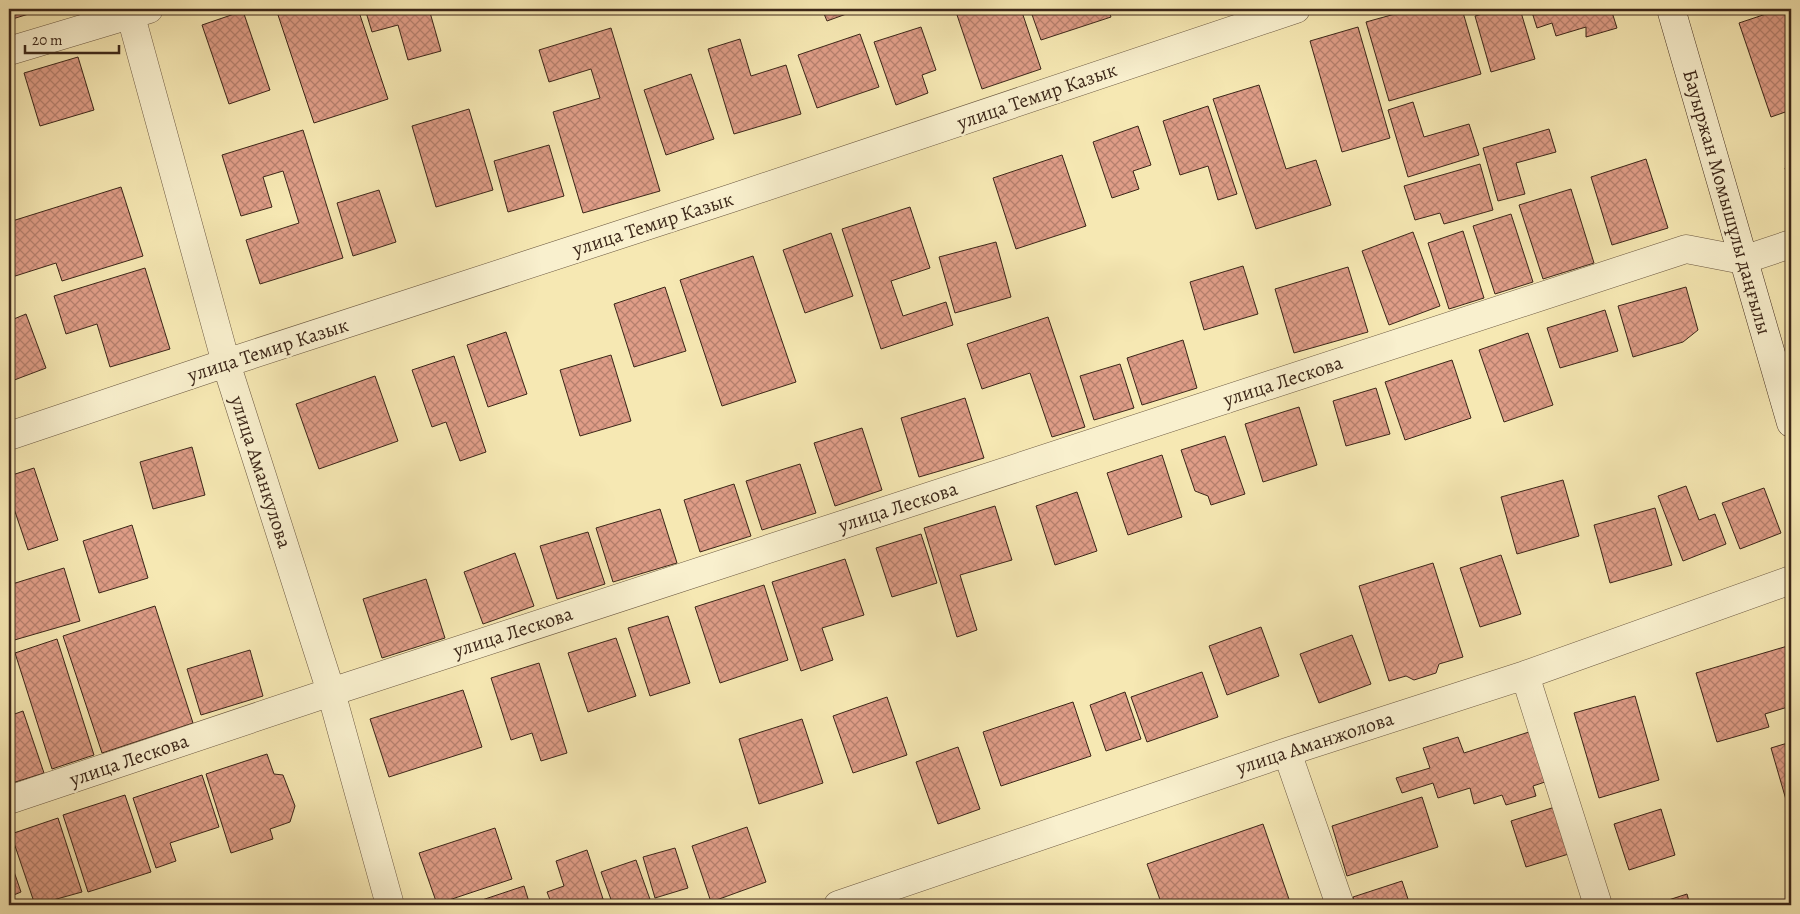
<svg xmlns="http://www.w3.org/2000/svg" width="1800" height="914" viewBox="0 0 1800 914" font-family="Alegreya,serif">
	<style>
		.building { fill: url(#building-cross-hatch); stroke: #3c2719 }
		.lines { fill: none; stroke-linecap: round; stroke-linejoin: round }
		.street-casing { stroke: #6a5740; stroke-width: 29 }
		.secondary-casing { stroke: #3c2719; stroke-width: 29 }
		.street { stroke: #f9f0ce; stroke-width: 28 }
		.secondary { stroke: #f9f0ce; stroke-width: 28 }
		.labels { text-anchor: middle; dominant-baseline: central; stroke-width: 5; stroke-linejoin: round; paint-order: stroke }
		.street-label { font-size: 20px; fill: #3c2719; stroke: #f9f0ce }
	</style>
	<defs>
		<pattern id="building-cross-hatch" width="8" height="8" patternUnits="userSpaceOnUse" patternTransform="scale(1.25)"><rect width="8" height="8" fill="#df9d87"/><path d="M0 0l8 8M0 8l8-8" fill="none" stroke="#b6806e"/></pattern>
	</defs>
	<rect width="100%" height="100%" fill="#f6e8b3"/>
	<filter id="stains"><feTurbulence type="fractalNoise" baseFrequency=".004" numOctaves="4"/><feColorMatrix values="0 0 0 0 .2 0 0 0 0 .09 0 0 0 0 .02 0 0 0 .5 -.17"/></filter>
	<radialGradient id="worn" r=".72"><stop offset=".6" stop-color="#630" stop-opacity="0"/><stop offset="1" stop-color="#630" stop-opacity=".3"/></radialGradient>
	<path class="building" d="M9,9h22l1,4 -23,7z
		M276,9h82l30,90 -74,24z
		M365,9h64l12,42 -33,9 -10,-35 -26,7z
		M822,9h38l-33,12z
		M955,9h66l20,60 -59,20z
		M1030,9h78l3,8 -70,23z
		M1413,9h49l19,65 -92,27 -23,-79z
		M1502,9h18l15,50 -44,13 -16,-56z
		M1531,9h80l6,19 -31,9v-10l-30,9 -4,-13 -15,5z
		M1781,9h9l1,3v98l-20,7 -32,-94z
		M243,11l27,79 -41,14 -27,-79z
		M921,27l15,43 -14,5 6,18 -32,12 -22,-63z
		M1358,27l32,111 -48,14 -32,-111z
		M611,28l49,163 -77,22 -30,-101 47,-14 -9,-29 -42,13 -10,-32z
		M860,34l19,53 -62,21 -19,-53z
		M740,39l11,37 35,-11 15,49 -67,20 -26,-85z
		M78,57l16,53 -54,16 -16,-53z
		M691,74l23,65 -48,16 -22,-65z
		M1259,85l27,84 30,-9 15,45 -75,24 -43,-130z
		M1413,102l11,35 45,-13 10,31 -71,22 -20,-67z
		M1208,106l29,88 -19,6 -10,-34 -28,9 -17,-54z
		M469,109l24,81 -57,17 -24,-81z
		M1138,126l13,39 -18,6 6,18 -27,9 -19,-56z
		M1549,129l7,23 -40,11 9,31 -27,7 -15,-53z
		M303,130l40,128 -83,26 -14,-44 53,-17 -16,-52 -20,6 9,30 -31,9 -19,-61z
		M549,145l15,51 -56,16 -14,-51z
		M1062,155l24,71 -70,23 -23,-71z
		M1646,159l22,69 -56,17 -21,-68z
		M1480,164l13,46 -49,14 -4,-11 -25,7 -11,-34z
		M1791,166v23l-6,-21z
		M121,187l22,69 -81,25 -6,-18 -47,15v-56z
		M1571,189l23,74 -51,16 -24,-74z
		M379,190l17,52 -43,14 -16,-53z
		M910,207l20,61 -39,13 12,35 43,-14 7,23 -72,24 -39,-120z
		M1511,214l22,68 -38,12 -22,-68z
		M1463,231l21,67 -35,11 -21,-66z
		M1413,232l27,74 -51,19 -27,-74z
		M831,233l22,63 -48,17 -22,-63z
		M996,242l15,55 -56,16 -16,-56z
		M753,256l43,126 -74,24 -42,-126z
		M1243,266l15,48 -54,16 -14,-48z
		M1348,267l20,65 -74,21 -19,-64z
		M145,268l25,81 -60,18 -13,-43 -31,10 -12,-38z
		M665,287l21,64 -52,16 -20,-63z
		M1686,287l12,43 -15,12 -50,15 -15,-51z
		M1605,310l13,41 -58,17 -13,-40z
		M26,314l20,54 -37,14v-61z
		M1048,317l37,110 -33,10 -22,-64 -48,16 -15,-45z
		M506,332l21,62 -39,13 -21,-62z
		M1528,333l25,72 -49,17 -25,-72z
		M1183,340l14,48 -55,17 -15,-47z
		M611,355l20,66 -51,15 -20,-66z
		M454,356l32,96 -26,9 -14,-39 -14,5 -20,-57z
		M1452,360l19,58 -66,22 -20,-58z
		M1120,364l14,44 -40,12 -14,-44z
		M375,376l23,65 -79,28 -23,-65z
		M1376,388l14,46 -44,12 -13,-45z
		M965,398l19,60 -65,19 -18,-59z
		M1299,407l18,58 -54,17 -18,-58z
		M862,428l20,62 -47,16 -21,-63z
		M1225,436l20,58 -34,11 -3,-9 -13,-5 -14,-41z
		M192,447l13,48 -52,14 -13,-47z
		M1162,455l20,62 -54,18 -21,-62z
		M800,464l16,49 -54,17 -16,-49z
		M34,468l24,72 -30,10 -19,-56v-18z
		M1563,480l16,56 -62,18 -16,-57z
		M734,484l17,52 -51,16 -16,-52z
		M1686,486l13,34 16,-6 11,30 -43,17 -25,-65z
		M1764,488l17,45 -41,16 -18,-46z
		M1077,492l20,59 -42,14 -19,-59z
		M995,506l17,54 -52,15 17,55 -20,7 -33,-109z
		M1655,508l17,57 -62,18 -16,-58z
		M660,509l17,54 -64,19 -17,-54z
		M132,525l16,53 -49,15 -16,-52z
		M588,532l17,52 -48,15 -17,-53z
		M921,534l16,49 -45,14 -16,-49z
		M515,553l19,53 -51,18 -19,-52z
		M1501,555l20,59 -41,13 -20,-59z
		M845,559l19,56 -42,13 11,32 -32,11 -29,-89z
		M1433,563l30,94 -24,7 -3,9 -22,7 -8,-4 -17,5 -30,-95z
		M64,568l16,53 -69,20 -2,-9v-47z
		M426,579l19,59 -63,20 -19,-59z
		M764,585l24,75 -68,23 -25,-76z
		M155,606l38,117 -91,30 -39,-117z
		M668,616l22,67 -40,13 -22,-68z
		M1261,627l18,49 -52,19 -18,-49z
		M1352,635l19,49 -52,19 -19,-49z
		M616,638l20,58 -48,16 -20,-59z
		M57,639l37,116 -42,14 -37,-116z
		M1791,645v61l-26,8 4,13 -52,15 -21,-69z
		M250,650l13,46 -62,19 -14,-46z
		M539,663l28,90 -26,8 -9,-28 -21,7 -20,-62z
		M1202,672l16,45 -71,25 -16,-45z
		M463,690l19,57 -93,30 -19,-58z
		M1125,692l16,47 -35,12 -16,-46z
		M1635,696l24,84 -60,18 -25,-85z
		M887,697l20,58 -54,18 -20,-57z
		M1073,702l18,54 -90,30 -18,-54z
		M23,711l21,62 -35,11v-68z
		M802,719l21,64 -64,21 -20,-65z
		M1532,731l16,50 -15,5 3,10 -30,9 -4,-10 -28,9 -4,-16 -32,10 -5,-15 -31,10 -6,-15 34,-10 -7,-20 35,-11 6,16z
		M1791,742v75l-20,-69z
		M958,747l22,62 -42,15 -22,-62z
		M267,754l7,20 9,1 12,31 -5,16 -20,7 3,10 -42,14 -25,-79z
		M202,775l17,52 -49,16 6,18 -20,7 -23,-70z
		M125,795l26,77 -63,20 -25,-77z
		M1422,797l16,50 -91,29 -15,-50z
		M1558,806l14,47 -46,14 -15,-46z
		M1661,809l14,46 -46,15 -15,-46z
		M58,818l24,74 -47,13 -24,-71z
		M1263,824l28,81h-129l-15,-41z
		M747,827l19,55 -55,20 -19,-56z
		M495,828l17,51 -75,25 -18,-51z
		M675,848l13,40 -33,10 -12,-41z
		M587,850l18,55h-53l-5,-13 17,-6 -8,-25z
		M9,857l12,35 -12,5z
		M636,860l16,45h-39l-12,-33z
		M1402,881l8,24h-54l-3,-8z
		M524,886l6,19h-63z
		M1687,894l3,11h-37z"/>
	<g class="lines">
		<defs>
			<path id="street" d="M129,9l97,354 105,329 59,213
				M9,51l140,-42
				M9,436l217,-73 506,-165 564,-189
				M1525,675l73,230
				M1287,752l53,153
				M9,800l322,-108 1355,-443 57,11 48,-16
				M838,905l449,-153 238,-77 266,-95"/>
			<path id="secondary" d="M1671,9l120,414"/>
		</defs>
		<use href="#street" class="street-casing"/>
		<use href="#secondary" class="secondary-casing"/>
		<use href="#street" class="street"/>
		<use href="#secondary" class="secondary"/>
	</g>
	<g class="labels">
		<g class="street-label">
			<text transform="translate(1037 96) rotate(-19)">улица Темир Казык</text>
			<text transform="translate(1727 202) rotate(74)">Бауыржан Момышұлы даңғылы</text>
			<text transform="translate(653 224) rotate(-18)">улица Темир Казык</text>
			<text transform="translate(268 350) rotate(-18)">улица Темир Казык</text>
			<text transform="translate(1283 381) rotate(-18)">улица Лескова</text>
			<text transform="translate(261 472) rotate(72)">улица Аманкулова</text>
			<text transform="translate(898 507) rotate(-18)">улица Лескова</text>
			<text transform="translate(513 632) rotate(-18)">улица Лескова</text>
			<text transform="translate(1315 743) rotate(-18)">улица Аманжолова</text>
			<text transform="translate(129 760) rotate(-19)">улица Лескова</text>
		</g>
	</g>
	<rect width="1800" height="914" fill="none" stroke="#f6e8b3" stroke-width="30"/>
	<rect x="10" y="10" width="1780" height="894" fill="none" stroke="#3c2719" stroke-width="2.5"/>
	<rect x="15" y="15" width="1770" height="884" fill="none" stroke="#3c2719"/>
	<path d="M25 45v8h94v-8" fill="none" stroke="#3c2719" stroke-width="2.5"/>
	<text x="32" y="45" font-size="15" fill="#3c2719" stroke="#f9f0ce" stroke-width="4" paint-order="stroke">20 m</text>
	<rect width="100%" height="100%" filter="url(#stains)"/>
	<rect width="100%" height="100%" fill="url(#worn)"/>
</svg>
